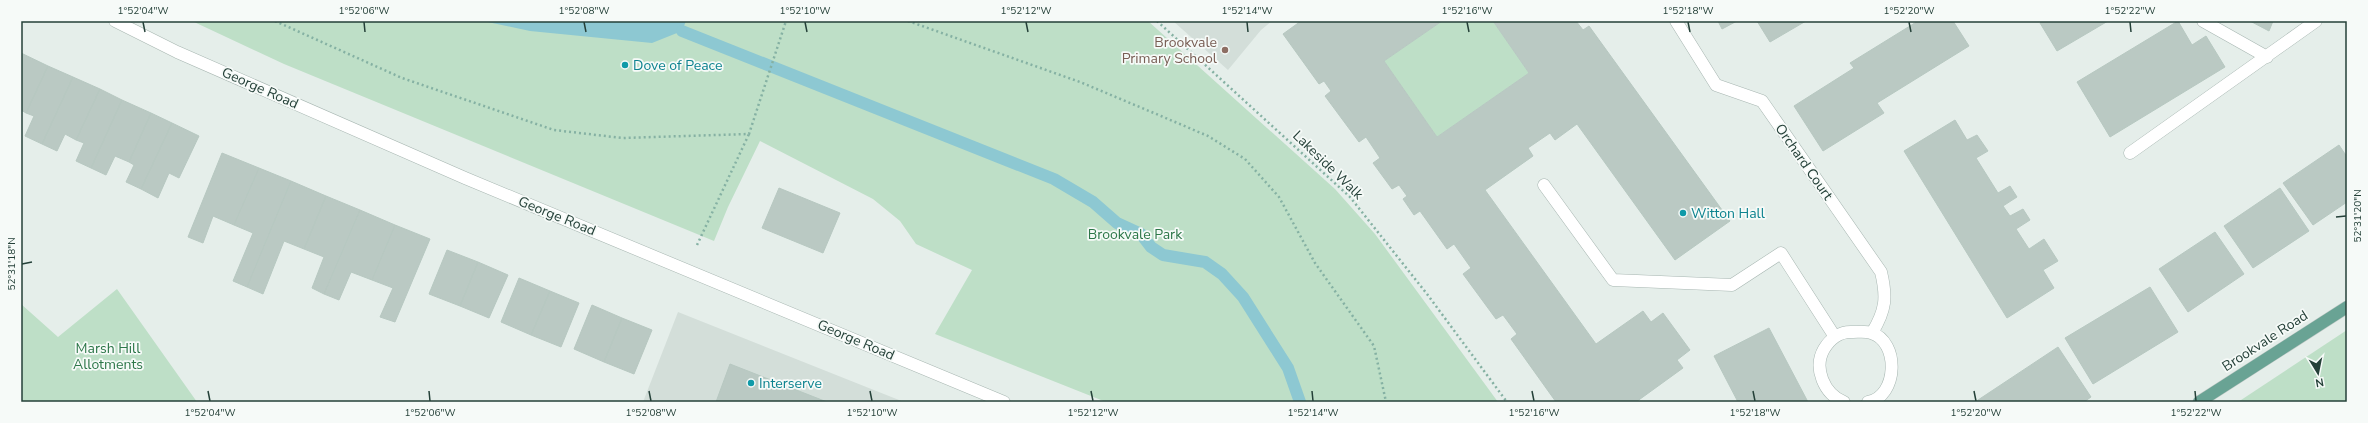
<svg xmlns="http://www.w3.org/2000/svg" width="2368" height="423" viewBox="0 0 2368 423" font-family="'Nunito Sans',sans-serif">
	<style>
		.built { fill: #d3ded9 }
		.green { fill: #bedfc7 }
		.water { fill: #8dc8d2 }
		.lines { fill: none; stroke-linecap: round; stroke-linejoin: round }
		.stream { stroke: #8dc8d2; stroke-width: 12 }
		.building { fill: #bac9c3; stroke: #b7c8c1 }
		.minor-casing { stroke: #a7b6b1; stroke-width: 13 }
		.major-casing { stroke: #c2cac7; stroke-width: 13 }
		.path { stroke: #85b1a3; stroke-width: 2.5; stroke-dasharray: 2 3; stroke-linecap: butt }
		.minor { stroke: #fff; stroke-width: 12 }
		.major { stroke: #69a394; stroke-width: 12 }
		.ticks { fill: none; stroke: #244038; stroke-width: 1.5 }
		.education-dot { fill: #8d6e63; stroke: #f6faf8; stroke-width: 1.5 }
		.culture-dot { fill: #0f9aa8; stroke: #f6faf8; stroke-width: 1.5 }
		.labels { text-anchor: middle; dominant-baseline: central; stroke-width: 3.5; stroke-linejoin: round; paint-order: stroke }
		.education-label { font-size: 14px; fill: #785e54; stroke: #f6faf8; text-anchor: end }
		.culture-label { font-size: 14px; fill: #0d838f; stroke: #f6faf8; text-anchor: start }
		.street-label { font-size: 14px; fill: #244038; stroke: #f6faf8 }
		.park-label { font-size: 14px; fill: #2d7749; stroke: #f6faf8 }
		.neatline { fill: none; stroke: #244038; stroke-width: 1.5 }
		.ticks-label { font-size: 10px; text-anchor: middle; fill: #244038 }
	</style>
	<rect width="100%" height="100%" fill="#e5eeea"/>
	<path class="built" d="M1173,21h99l-11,9 -33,40z
		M678,312l226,90h-261z"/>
	<path class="green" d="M192,21h956l187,168 40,45 123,168h-392l-171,-68 37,-64 -56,-26 -16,-23 -27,-22 -113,-58 -32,66 -14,34 -430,-177z
		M1442,21h51l36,52 -92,64 -53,-76z
		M117,289l80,113h-176v-98l37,33z
		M2347,330v72h-109z"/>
	<path class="water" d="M483,21h203l-4,10 -30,12 -122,-12z"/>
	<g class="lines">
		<path class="stream" d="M682,31l372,148 39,23 24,21 24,11 10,13 12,8 42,7 17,12 21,23 45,71 12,34"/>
	</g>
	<path class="building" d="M1301,21h141l-58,40 53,76 92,-64 -36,-52h83l7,9 6,-4 141,195 -55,39 -98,-136 -22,16 -5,-7 -22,15 5,8 -48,34 111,154 47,-33 8,11 12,-9 27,37 -13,10 6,8 -47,34h-80l-45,-63 6,-5 -14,-19 -7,4 -33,-45 8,-6 -17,-24 -7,5 -27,-38 -6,4 -11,-16 4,-3 -8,-11 -7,4 -19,-26 7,-5 -14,-21 -7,5 -34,-46 6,-5 -7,-10 -5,3 -36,-50z
		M1718,21h19l-15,8z
		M1757,21h49l-36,21z
		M1918,21h35l16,25 -92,57 7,10 -61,38 -29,-45 60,-38 -4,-5z
		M2044,21h64l-51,30 -17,-28z
		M2178,21l14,24 14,-9 19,31 -115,70 -33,-55z
		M2250,21h23l-4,10z
		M21,53l27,13 -22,47 -5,-3z
		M48,66l25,11 -31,67 -17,-8 9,-20 -8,-3z
		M73,77l27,12 -24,51 -11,-6 -8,17 -15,-7z
		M100,89l22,11 -31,68 -15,-7 8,-18 -8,-3z
		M122,100l29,13 -22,49 -14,-6 -9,19 -15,-7z
		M151,113l21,10 -31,66 -15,-7 8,-17 -5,-3z
		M1955,120l12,20 10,-5 11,16 -12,7 22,35 12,-7 7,11 -14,9 7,10 13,-7 7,11 -14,9 13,20 15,-10 14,22 -15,9 11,18 -47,30 -103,-167z
		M172,123l27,13 -20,42 -10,-5 -11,25 -17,-9z
		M2339,145l8,12v45l-34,23 -30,-42z
		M222,153l37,15 -25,57 -21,-9 -10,27 -15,-6z
		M259,168l32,13 -44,106 -14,-6 20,-48 -19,-8z
		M291,181l35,15 -22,53 -20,-8 -21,53 -16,-7z
		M779,188l61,25 -17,40 -61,-25z
		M2280,188l29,43 -56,37 -29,-42z
		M326,196l34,14 -36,84 -12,-6 12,-31 -20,-8z
		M360,210l35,15 -23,55 -21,-8 -12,28 -15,-6z
		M395,225l35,14 -35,83 -15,-5 13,-29 -21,-8z
		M2215,232l29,42 -56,38 -29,-43z
		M447,250l31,12 -18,44 -31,-12z
		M478,262l30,13 -19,43 -29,-12z
		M519,278l31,13 -19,44 -30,-13z
		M2150,287l28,45 -85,52 -28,-46z
		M550,291l29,12 -18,44 -30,-12z
		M592,305l30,13 -18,44 -30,-13z
		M622,318l30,12 -18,44 -30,-12z
		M1769,328l39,74h-70l-24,-46z
		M2058,347l33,50 -7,5h-109z
		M730,364l97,38h-111z"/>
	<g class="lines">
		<defs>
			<path id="minor" d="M115,21l62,31 288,126 539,224
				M1676,21l40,64 46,16 119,171c6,25 5,38 -9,61
				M2203,21l64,36
				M2130,153l186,-132
				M1544,185l69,95 119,5 49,-32 54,84
				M1844,402c-20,-8 -31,-34 -20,-53 6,-10 16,-18 29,-17 6,0 13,-1 18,1 29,8 27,64 -3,69"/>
			<path id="major" d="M2199,402l148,-95"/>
		</defs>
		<use href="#minor" class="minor-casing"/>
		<use href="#major" class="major-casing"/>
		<path class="path" d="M275,21l127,57 152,52 68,8 127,-4 37,-113
			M908,21l172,61 81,34 47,20 37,23 34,38 36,66 59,83 12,56
			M1157,21l193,176 77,97 80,108
			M697,245l52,-111"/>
		<use href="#minor" class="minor"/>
		<use href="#major" class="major"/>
	</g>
	<path class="ticks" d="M143,22l2,10M364,22l1,10M584,22l2,10M805,22l2,10M1026,22l2,10M1247,22l1,10M1467,22l2,10M1688,22l2,10M1909,22l2,10M2130,22l1,10M2336,217l10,-1M22,264l10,-2M208,391l2,10M429,391l1,10M649,391l2,10M870,391l2,10M1091,391l2,10M1312,391l1,10M1532,391l2,10M1753,391l2,10M1974,391l2,10M2195,391l1,10"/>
	<circle class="education-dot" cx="1225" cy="50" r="4"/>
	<g class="culture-dot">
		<circle cx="625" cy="65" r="4"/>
		<circle cx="1683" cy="213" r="4"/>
		<circle cx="751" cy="383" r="4"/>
	</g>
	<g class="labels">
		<g class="education-label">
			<text x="1217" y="42">Brookvale<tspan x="1217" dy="16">Primary School</tspan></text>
		</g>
		<g class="culture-label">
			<text x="633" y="65">Dove of Peace</text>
			<text x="1691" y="213">Witton Hall</text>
			<text x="759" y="383">Interserve</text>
		</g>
		<g class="street-label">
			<text transform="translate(260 88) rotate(24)">George Road</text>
			<text transform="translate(1804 162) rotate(55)">Orchard Court</text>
			<text transform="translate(1328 165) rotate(44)">Lakeside Walk</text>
			<text transform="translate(557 216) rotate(22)">George Road</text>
			<text transform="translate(856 340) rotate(23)">George Road</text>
			<text transform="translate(2265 341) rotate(-33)">Brookvale Road</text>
		</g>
		<g class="park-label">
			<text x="1135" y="234">Brookvale Park</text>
			<text x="108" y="348">Marsh Hill<tspan x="108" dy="16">Allotments</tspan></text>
		</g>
	</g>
	<rect width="2368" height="423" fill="none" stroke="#f6faf8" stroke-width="44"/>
	<g transform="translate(2318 373) rotate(170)" stroke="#f6faf8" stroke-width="3" paint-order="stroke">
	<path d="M0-3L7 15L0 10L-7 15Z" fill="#244038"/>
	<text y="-6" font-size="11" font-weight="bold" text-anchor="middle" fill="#244038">N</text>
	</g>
	<rect x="22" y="22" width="2324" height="379" class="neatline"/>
	<g class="ticks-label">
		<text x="143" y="14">1°52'04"W</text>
		<text x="364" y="14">1°52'06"W</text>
		<text x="584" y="14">1°52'08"W</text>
		<text x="805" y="14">1°52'10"W</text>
		<text x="1026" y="14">1°52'12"W</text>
		<text x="1247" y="14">1°52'14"W</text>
		<text x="1467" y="14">1°52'16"W</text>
		<text x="1688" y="14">1°52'18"W</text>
		<text x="1909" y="14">1°52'20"W</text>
		<text x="2130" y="14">1°52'22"W</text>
		<text transform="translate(2357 216) rotate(-90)" y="4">52°31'20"N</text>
		<text transform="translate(11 264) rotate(-90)" y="4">52°31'18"N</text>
		<text x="210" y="416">1°52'04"W</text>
		<text x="430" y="416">1°52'06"W</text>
		<text x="651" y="416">1°52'08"W</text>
		<text x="872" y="416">1°52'10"W</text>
		<text x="1093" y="416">1°52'12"W</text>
		<text x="1313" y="416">1°52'14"W</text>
		<text x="1534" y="416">1°52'16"W</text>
		<text x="1755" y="416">1°52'18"W</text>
		<text x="1976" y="416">1°52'20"W</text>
		<text x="2196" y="416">1°52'22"W</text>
	</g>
</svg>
